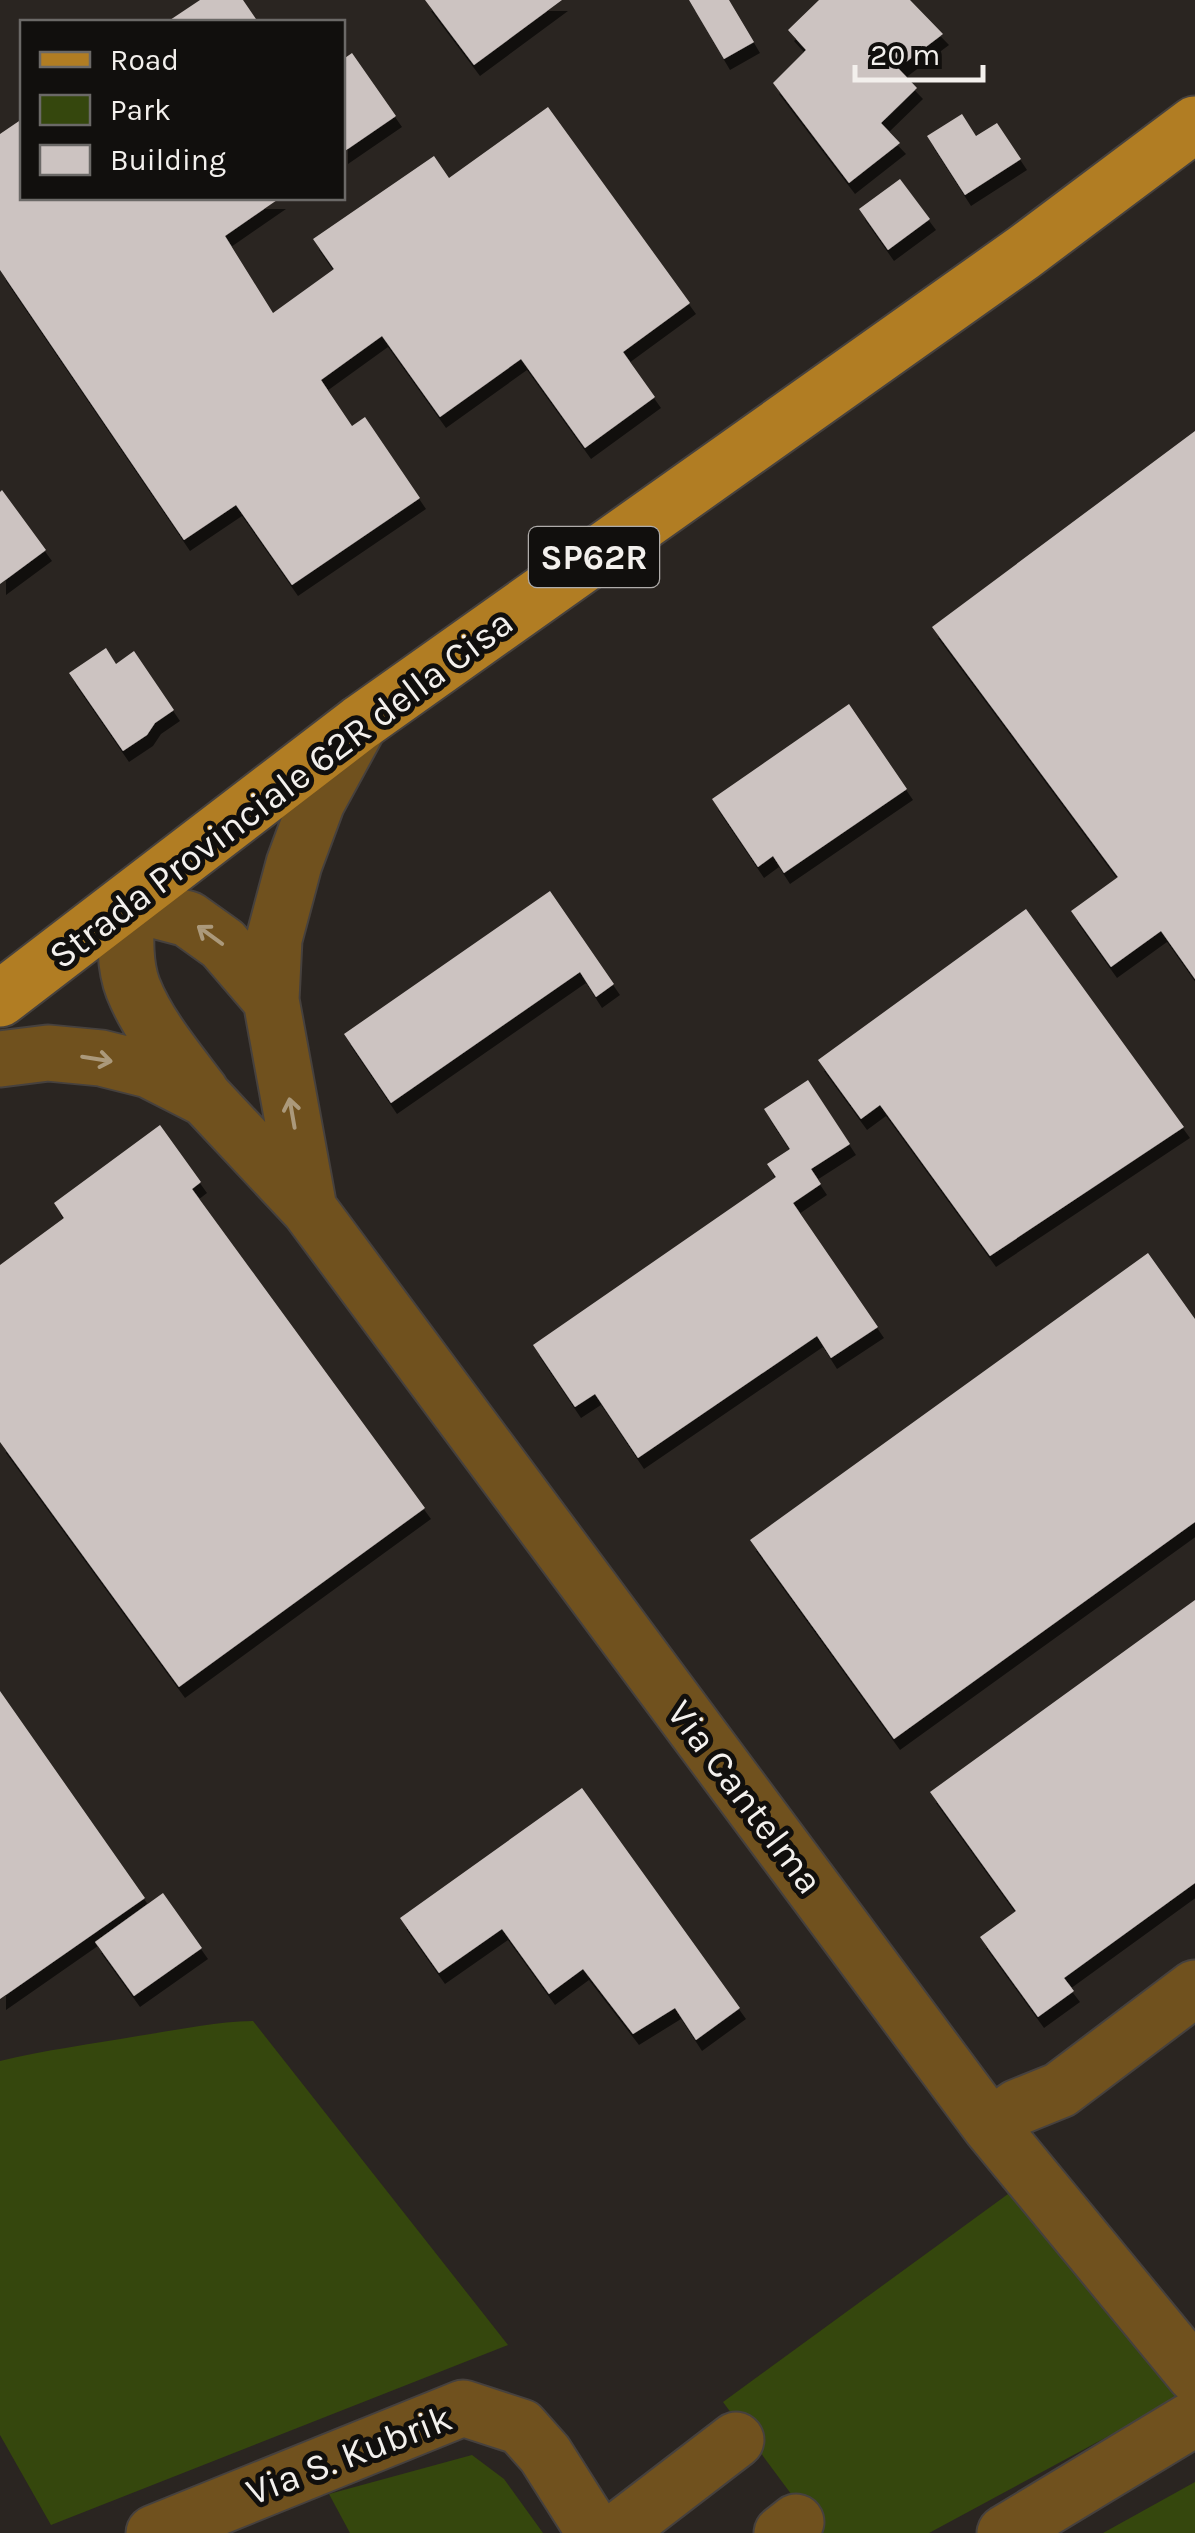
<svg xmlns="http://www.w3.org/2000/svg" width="1195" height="2533" viewBox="0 0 1195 2533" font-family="Karla,sans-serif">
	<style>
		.green { fill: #35470d }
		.building { fill: #ccc3c1; filter: url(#shadow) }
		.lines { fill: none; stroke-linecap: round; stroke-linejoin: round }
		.minor-casing { stroke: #46413e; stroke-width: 59 }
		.major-casing { stroke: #46413e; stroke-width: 59 }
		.minor { stroke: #70511e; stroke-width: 55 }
		.major { stroke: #b17d23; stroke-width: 55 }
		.oneway { stroke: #ab997b }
		.labels { text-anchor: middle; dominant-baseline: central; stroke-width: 10; stroke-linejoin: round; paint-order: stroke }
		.shield { fill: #110f0d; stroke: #afacaa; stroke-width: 2.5 }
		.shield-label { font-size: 35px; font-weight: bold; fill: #f3f0ed }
		.street-label { font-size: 38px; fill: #f3f0ed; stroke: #110f0d }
	</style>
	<defs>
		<filter id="shadow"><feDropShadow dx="6" dy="11" stdDeviation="0" flood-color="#0009"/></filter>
	</defs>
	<rect width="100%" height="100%" fill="#2a2521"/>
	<path class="green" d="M253,2021l255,324 -457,180 -51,-90v-374c46,-11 91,-17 138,-25 40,-6 74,-14 115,-15z
		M1023,2183l158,214 -252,136h-109l-97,-131z
		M472,2455l32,24 39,54h-193l-21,-39z
		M1195,2482v51h-92z"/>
	<path class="building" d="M200,0h43l15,22h-91z
		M425,0h137l-88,65z
		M689,0h40l25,42 -30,17z
		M819,0h91l33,34 -45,34 19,20 -36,35 19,20 -51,40 -76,-100 33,-33 -18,-20z
		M352,53l44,63 -54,37v-93z
		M548,107l142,196 -67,49 32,45 -70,51 -64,-89 -81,58 -58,-81 -61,44 31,46 13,-9 55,81 -128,87 -56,-80 -52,35 -184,-270v-136l22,-15v79h258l-55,38 48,77 61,-44 -21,-30 121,-83 15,22z
		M962,114l14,22 21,-13 24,36 -56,36 -38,-59z
		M900,179l30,40 -42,31 -29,-41z
		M1195,431v548l-34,-48 -50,36 -40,-56 47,-34 -186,-250z
		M2,490l44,60 -46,34v-92z
		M106,648l10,16 18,-13 40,59 -19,13 -8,12 -24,16 -54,-78z
		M849,704l58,85 -123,84 -11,-17 -15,11 -46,-68z
		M550,891l64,93 -18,13 -16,-25 -189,131 -47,-69z
		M1026,909l158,218 -194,129 -110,-151 -19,14 -43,-59z
		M808,1080l42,64 -39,25 10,15 -28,19 85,124 -47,31 -14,-22 -179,122 -43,-64 -20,13 -42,-62 243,-168 -9,-13 23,-15 -26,-40z
		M160,1125l41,57 -9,7 233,319 -246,179 -179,-245v-177l64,-47 -10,-15z
		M1148,1253l47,66v203l-301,217 -144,-199z
		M1195,1600v283l-131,95 10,13 -36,26 -58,-80 36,-26 -86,-119z
		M0,1691l145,207 -145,101z
		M582,1788l158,220 -44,32 -21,-32 -42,26 -50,-65 -34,25 -47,-65 -63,44 -39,-55z
		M163,1893l39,55 -68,48 -39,-54z"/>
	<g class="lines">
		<defs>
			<path id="minor" d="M0,1059l48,-6 53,5 48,12 57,29 103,110 681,917 205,249
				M201,1092c-24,-32 -53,-66 -68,-104 -10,-26 -7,-58 -6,-85l61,16 35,25 48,56
				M309,1209l-38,-209 3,-61 20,-75 23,-62 43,-79
				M990,2126l28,-19 42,-17 135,-102
				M154,2533l309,-125 58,19 24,27 50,79
				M615,2533l121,-93
				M782,2533l14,-11
				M1005,2533l190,-115"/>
			<path id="major" d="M0,999l360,-276 663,-470 172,-129"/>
		</defs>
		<use href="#minor" class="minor-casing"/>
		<use href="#major" class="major-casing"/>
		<use href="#minor" class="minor"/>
		<use href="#major" class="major"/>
	</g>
	<defs><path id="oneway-shaft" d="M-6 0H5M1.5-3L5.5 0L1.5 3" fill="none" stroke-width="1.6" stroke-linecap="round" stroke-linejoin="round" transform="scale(2.5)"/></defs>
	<g class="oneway">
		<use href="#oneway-shaft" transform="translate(210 935) rotate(-144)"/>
		<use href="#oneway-shaft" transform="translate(97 1059) rotate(9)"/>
		<use href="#oneway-shaft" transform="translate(292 1113) rotate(-100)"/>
	</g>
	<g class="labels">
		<rect class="shield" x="529" y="527" width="130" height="60" rx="8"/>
		<g class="shield-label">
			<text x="594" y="557">SP62R</text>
		</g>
		<g class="street-label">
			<text transform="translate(281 789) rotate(-37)">Strada Provinciale 62R della Cisa</text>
			<text transform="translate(745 1797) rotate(53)">Via Cantelma</text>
			<text transform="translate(349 2455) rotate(-21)">Via S. Kubrik</text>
		</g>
	</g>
	<rect x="20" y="20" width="325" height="180" fill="#110f0d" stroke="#6b6967" stroke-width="2.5"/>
	<rect x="40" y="52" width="50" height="15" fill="#b17d23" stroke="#6b6967" stroke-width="2.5"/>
	<text x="110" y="70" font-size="30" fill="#f3f0ed">Road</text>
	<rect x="40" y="95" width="50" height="30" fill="#35470d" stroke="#6b6967" stroke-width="2.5"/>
	<text x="110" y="120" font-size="30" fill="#f3f0ed">Park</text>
	<rect x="40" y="145" width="50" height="30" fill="#ccc3c1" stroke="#6b6967" stroke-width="2.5"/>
	<text x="110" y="170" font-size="30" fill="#f3f0ed">Building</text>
	<path d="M855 65v15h128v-15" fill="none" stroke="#f3f0ed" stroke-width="5"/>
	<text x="870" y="65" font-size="30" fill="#f3f0ed" stroke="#110f0d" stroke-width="8" paint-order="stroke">20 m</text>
</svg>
